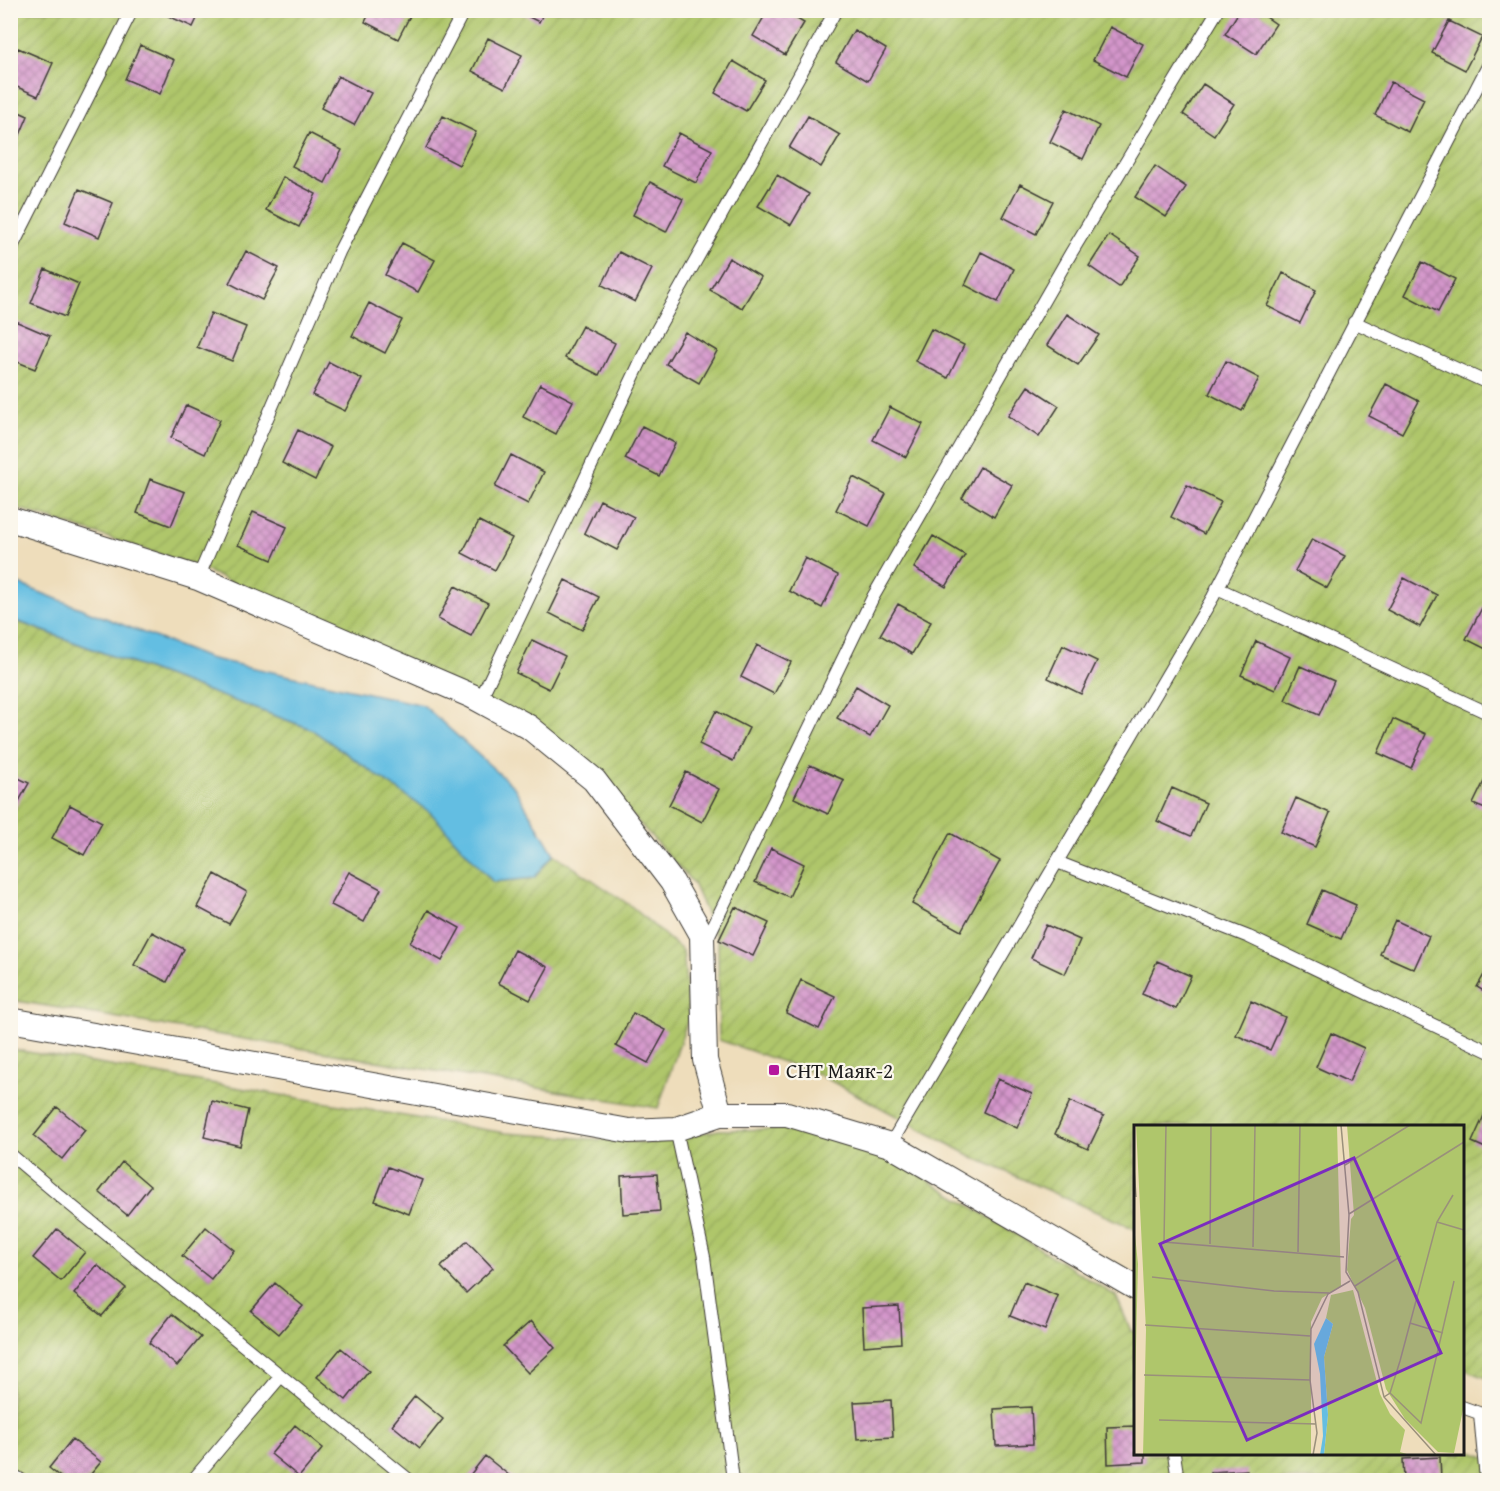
<svg xmlns="http://www.w3.org/2000/svg" width="1500" height="1491" viewBox="0 0 1500 1491" font-family="'Gentium Book Plus',serif">
	<style>
		.garden { fill: url(#garden-furrows); stroke: #667144; stroke-width: 1.5 }
		.water { fill: #64bee2; stroke: #406d7f; stroke-width: 1.5 }
		.building { fill: url(#building-cross-hatch) }
		.lines { fill: none; stroke-linecap: round; stroke-linejoin: round }
		.service-casing { stroke: #3c3934; stroke-width: 14 }
		.minor-casing { stroke: #3c3934; stroke-width: 26 }
		.service { stroke: #fff; stroke-width: 12 }
		.minor { stroke: #fff; stroke-width: 24 }
		.poi-dot { fill: #b5179e; stroke: #fbf7ec; stroke-width: 2 }
		.labels { text-anchor: middle; dominant-baseline: central; stroke-width: 4.5; stroke-linejoin: round; paint-order: stroke }
		.poi-label { font-size: 21px; fill: #1c1c1c; stroke: #fbf7ec; text-anchor: start }
		.inset-road { fill: none; stroke: #9a907b; stroke-width: 1.5 }
		.view { fill: #7b2cbf; fill-opacity: 0.15; stroke: #7b2cbf; stroke-width: 3 }
		.inset-edge { fill: none; stroke: #1c1c1c; stroke-width: 3 }
	</style>
	<defs>
		<pattern id="garden-furrows" width="10" height="10" patternUnits="userSpaceOnUse" patternTransform="scale(1.5)"><rect width="10" height="10" fill="#afc66b"/><path d="M-1 1l2-2M0 10L10 0M9 11l2-2" fill="none" stroke="#96aa5c"/></pattern>
		<pattern id="building-cross-hatch" width="8" height="8" patternUnits="userSpaceOnUse" patternTransform="scale(1.5)"><rect width="8" height="8" fill="#d496cb"/><path d="M0 0l8 8M0 8l8-8" fill="none" stroke="#ab7aa4"/></pattern>
	</defs>
	<rect width="100%" height="100%" fill="#fbf7ec"/>
	<filter id="ink" filterUnits="userSpaceOnUse"><feTurbulence type="fractalNoise" baseFrequency=".0167" numOctaves="2"/><feDisplacementMap in="SourceGraphic" scale="12" xChannelSelector="R" yChannelSelector="G"/><feConvolveMatrix kernelMatrix="1 2 1 2 8 2 1 2 1" color-interpolation-filters="sRGB"/></filter>
	<filter id="wash" filterUnits="userSpaceOnUse"><feTurbulence type="fractalNoise" baseFrequency=".008" numOctaves="4" result="noise"/><feDisplacementMap in="SourceGraphic" scale="24" xChannelSelector="R" yChannelSelector="G"/><feGaussianBlur stdDeviation="1.35" result="paint"/><feColorMatrix in="noise" values="0 0 0 0 0 0 0 0 0 0 0 0 0 0 0 0 0 1.4 0 .05"/><feComposite in="paint" operator="in"/></filter>
	<g filter="url(#wash)">
		<rect width="100%" height="100%" fill="#edb"/>
		<path class="garden" d="M11,11h1478v1368l-26,-10 -1,-243h-326l-1,103 -162,-72 -155,-83 -99,-34 -1,-99 -25,-58 -120,-134 -374,-182 -188,-61z
			M10,619l301,110 120,84 62,69 41,-4 20,-24 77,52 52,45 6,65 -31,92 -647,-108z
			M10,1049l495,84 146,10 68,-13 83,-1 91,29 223,138 15,35 4,1 1,122h326l1,-5 26,9v22h-1478z"/>
		<path class="water" d="M11,581l197,77 215,47 91,82 40,67 -20,24 -41,4 -62,-69 -120,-84 -300,-110z"/>
		<g id="blocks">
			<path class="building" d="M160,10h41l-8,17 -34,-15z
				M371,10h42l-15,29 -33,-17z
				M515,10h30l-6,12z
				M768,10h14l22,13 -19,32 -32,-19z
				M1240,10h16l20,14 -20,30 -31,-20z
				M1449,21l33,16 -17,33 -33,-17z
				M1110,27l33,17 -17,33 -33,-17z
				M854,30l32,19 -18,32 -32,-19z
				M488,38l34,17 -17,33 -33,-17z
				M140,45l34,15 -14,34 -35,-15z
				M18,48l35,15 -15,33 -28,-12v-18z
				M733,61l32,19 -19,31 -31,-18z
				M338,76l33,17 -17,32 -33,-17z
				M1391,82l33,17 -16,33 -33,-17z
				M1203,84l31,20 -20,31 -31,-21z
				M10,108l18,8 -14,33 -4,-1z
				M1066,109l33,17 -16,33 -33,-17z
				M443,116l33,16 -17,33 -33,-17z
				M808,116l32,19 -19,32 -32,-19z
				M309,133l33,17 -17,33 -33,-17z
				M679,133l33,17 -16,33 -34,-17z
				M1155,166l31,21 -20,30 -31,-20z
				M777,175l32,19 -18,31 -33,-19z
				M283,177l33,17 -17,33 -33,-17z
				M650,182l33,17 -17,33 -33,-17z
				M1020,184l33,17 -17,33 -33,-17z
				M79,189l34,14 -14,34 -34,-15z
				M1109,235l31,21 -21,31 -30,-21z
				M402,243l33,17 -17,32 -33,-17z
				M246,251l33,17 -17,32 -33,-17z
				M619,252l33,17 -17,33 -33,-17z
				M981,252l33,17 -16,33 -33,-17z
				M729,258l32,19 -19,31 -32,-18z
				M1422,262l33,17 -17,33 -33,-17z
				M45,269l34,15 -14,33 -34,-14z
				M1283,273l33,17 -16,33 -33,-17z
				M369,303l33,17 -17,33 -33,-17z
				M211,313l35,14 -14,34 -35,-14z
				M1067,314l32,21 -21,30 -31,-20z
				M15,321l35,15 -15,33 -25,-10v-27z
				M582,326l33,17 -16,32 -34,-17z
				M931,329l33,16 -16,33 -33,-17z
				M685,332l32,19 -18,32 -33,-19z
				M1226,361l33,17 -17,33 -33,-17z
				M329,362l33,17 -17,32 -33,-16z
				M540,384l33,17 -17,33 -33,-17z
				M1386,384l33,17 -17,32 -33,-17z
				M1028,386l31,20 -20,31 -31,-21z
				M186,405l34,15 -15,34 -34,-16z
				M890,407l33,17 -17,33 -33,-17z
				M642,426l33,17 -16,33 -34,-17z
				M298,430l33,17 -16,33 -33,-17z
				M511,455l33,17 -16,32 -33,-17z
				M980,467l32,18 -18,32 -32,-19z
				M853,477l33,17 -17,32 -33,-16z
				M150,479l35,13 -14,34 -34,-13z
				M1187,485l34,17 -17,32 -33,-17z
				M600,500l34,17 -17,33 -33,-17z
				M253,512l34,15 -15,33 -34,-15z
				M479,521l33,17 -17,32 -33,-17z
				M933,536l32,19 -19,32 -32,-19z
				M1312,539l33,17 -18,32 -32,-17z
				M805,558l33,17 -16,33 -33,-17z
				M1404,578l33,17 -17,32 -33,-17z
				M565,580l34,17 -17,33 -33,-17z
				M455,586l33,17 -17,33 -33,-17z
				M898,604l33,18 -19,32 -32,-19z
				M1483,606l7,3v42l-24,-12z
				M532,640l33,16 -16,33 -33,-16z
				M1256,641l34,16 -15,33 -34,-15z
				M757,645l34,17 -17,32 -33,-17z
				M1063,645l34,16 -16,33 -33,-16z
				M1300,666l34,15 -15,34 -34,-15z
				M856,686l32,19 -18,32 -33,-19z
				M716,711l33,17 -16,33 -34,-17z
				M1393,719l33,15 -15,34 -33,-15z
				M810,765l34,15 -16,34 -34,-16z
				M1490,769v42l-17,-7z
				M686,772l33,17 -17,33 -33,-17z
				M10,774l19,9 -19,34z
				M1172,788l34,15 -15,33 -34,-15z
				M1296,798l34,15 -15,34 -34,-15z
				M70,805l32,17 -18,33 -32,-17z
				M950,833l50,28 -39,70 -49,-27z
				M771,848l33,16 -15,33 -34,-15z
				M349,872l32,17 -17,33 -33,-17z
				M215,874l32,18 -18,32 -32,-17z
				M1322,890l34,15 -15,34 -34,-15z
				M735,907l34,16 -16,33 -34,-16z
				M428,910l32,18 -18,33 -32,-18z
				M1395,920l34,16 -15,33 -34,-15z
				M1046,925l34,15 -15,34 -34,-16z
				M152,932l32,17 -17,33 -33,-17z
				M515,950l33,17 -18,33 -32,-17z
				M1157,961l34,15 -15,33 -34,-15z
				M1490,964v31l-13,-8z
				M801,980l34,16 -16,33 -33,-16z
				M1251,1001l34,16 -15,33 -34,-15z
				M633,1013l33,17 -18,33 -32,-17z
				M1331,1033l33,15 -15,34 -33,-15z
				M998,1079l34,15 -15,34 -34,-16z
				M212,1101l36,9 -8,36 -36,-9z
				M1070,1101l34,15 -16,33 -33,-15z
				M57,1107l28,23 -23,29 -28,-23z
				M1487,1109l3,1v40l-18,-8z
				M122,1162l28,24 -23,29 -28,-23z
				M388,1167l34,13 -13,34 -34,-13z
				M657,1174l3,37 -37,3 -2,-38z
				M206,1227l28,23 -23,29 -29,-23z
				M57,1229l28,23 -24,29 -28,-23z
				M467,1241l26,27 -27,25 -25,-26z
				M97,1265l29,23 -24,28 -28,-22z
				M1024,1282l34,14 -13,34 -35,-14z
				M275,1283l28,23 -24,28 -28,-23z
				M899,1306l2,37 -37,3 -2,-38z
				M172,1314l29,23 -24,29 -28,-23z
				M531,1321l24,27 -27,25 -25,-27z
				M341,1348l28,23 -23,29 -29,-23z
				M415,1396l28,23 -23,29 -28,-23z
				M891,1400l2,37 -36,2 -3,-37z
				M1031,1407l2,37 -37,2 -2,-37z
				M295,1425l28,23 -24,29 -28,-23z
				M1136,1426v28h9v8l-37,2 -1,-37z
				M72,1439l29,23 -15,18h-22l-15,-12z
				M485,1456l30,24h-49z
				M1440,1457l1,23h-37l-1,-21z
				M1247,1470l1,10h-38v-8z"/>
		</g>
	</g>
	<g filter="url(#ink)">
		<use href="#blocks" fill-opacity="0" stroke="#3c3934" stroke-width="1.5"/>
		<g class="lines">
			<defs>
				<path id="service" d="M10,251l122,-241
					M1354,322l136,62
					M198,578l141,-326 125,-242
					M1217,588l273,126
					M480,700l168,-354 188,-336
					M1057,862l192,75 241,115
					M706,941l167,-344 198,-344 147,-243
					M676,1129l28,128 29,223
					M890,1145l323,-548 277,-535
					M10,1154l57,48 342,278
					M1462,1407l28,10
					M1480,1414l6,66
					M1174,1454l4,26
					M10,1473l11,7
					M193,1480l88,-104"/>
				<path id="minor" d="M10,519l188,59 274,118 57,31 65,53 78,102 30,53 3,125 15,54
					M10,1020l619,111 47,-2 44,-15h67l103,31 246,143"/>
			</defs>
			<use href="#service" class="service-casing"/>
			<use href="#minor" class="minor-casing"/>
			<use href="#service" class="service"/>
			<use href="#minor" class="minor"/>
		</g>
	</g>
	<rect class="poi-dot" x="768" y="1064" width="12" height="12" rx="3"/>
	<g class="labels">
		<g class="poi-label">
			<text x="786" y="1070">СНТ Маяк-2</text>
		</g>
	</g>
	<g transform="translate(1134 1125)">
		<rect width="330" height="330" fill="#edb"/>
		<path d="M0,100l4,39 -4,165z" fill="#afc66b"/>
		<path d="M2,0h201l4,161 -19,12 -11,24v133h-168l3,-125zM213,0h117v280l-10,48 -16,-1 -33,-33 -19,-30 -21,-81 -18,-38 4,-51 3,-4zM219,165l27,104 10,20 15,16 -5,22 10,3h-86l4,-40 -4,-58 9,-33 -7,-6 5,-23z" fill="#afc66b"/>
		<path d="M192,193l7,6 -9,33 4,58 -4,40h-4l3,-19 -3,-62 -6,-30z" fill="#64bee2"/>
		<path class="inset-road" d="M32,0l-2,117 180,15M207,0l8,90 -3,57 12,20 26,105 52,58M211,40l65,-40M0,43l2,29M215,89l115,-72M303,97l27,8M76,119l1,-119M119,122l2,-122M164,127l2,-127M18,152l122,14 55,2M221,161l46,-30M276,198l33,10M11,200l165,11M10,250l166,5M256,268l31,30 33,-142M250,272l6,-4 10,-32 37,-139 16,-27M25,295l157,4M179,330l4,-22 -7,-53 1,-51 17,-35 22,-13M254,330h24"/>
		<path class="view" d="M220,33l87,195 -194,87 -87,-196z"/>
		<rect width="330" height="330" class="inset-edge"/>
	</g>
	<rect width="1500" height="1491" fill="none" stroke="#fbf7ec" stroke-width="36"/>
</svg>
